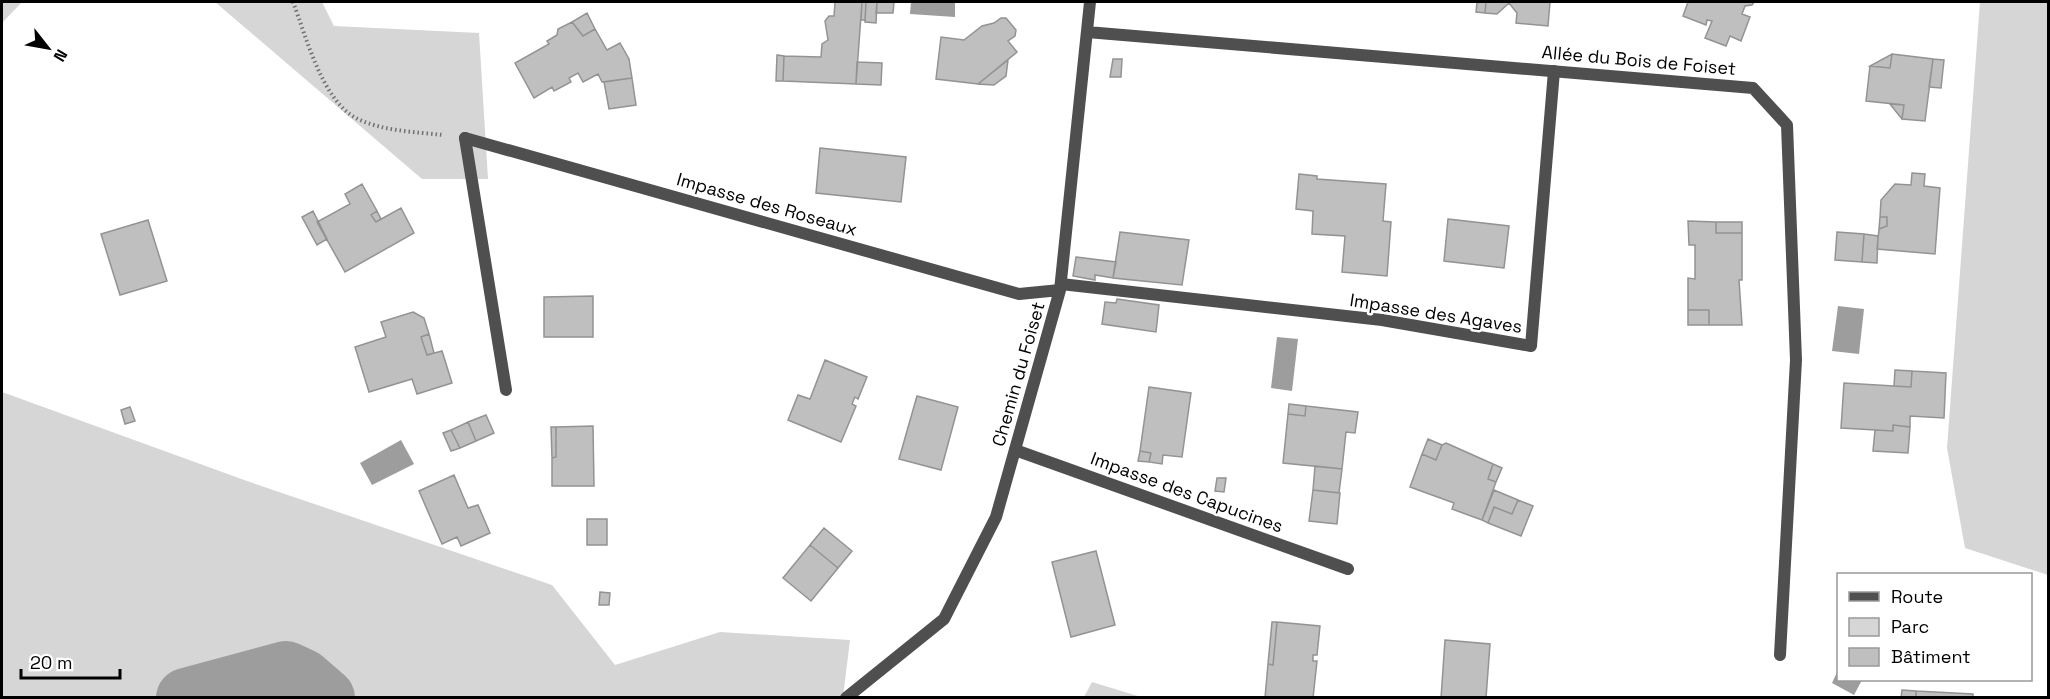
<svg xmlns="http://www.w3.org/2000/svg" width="2050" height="699" viewBox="0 0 2050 699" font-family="'Space Grotesk',sans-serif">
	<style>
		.green { fill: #d6d6d6 }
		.water { fill: #9d9d9d }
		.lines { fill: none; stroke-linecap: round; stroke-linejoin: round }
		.river { stroke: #9d9d9d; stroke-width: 60 }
		.building { fill: #bfbfbf; stroke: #939393; stroke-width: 1.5 }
		.path { stroke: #717171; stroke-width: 4; stroke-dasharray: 1.5 3; stroke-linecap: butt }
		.service { stroke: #4f4f4f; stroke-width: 12 }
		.minor { stroke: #4f4f4f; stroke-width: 12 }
		.labels { text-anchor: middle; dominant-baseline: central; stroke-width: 5; stroke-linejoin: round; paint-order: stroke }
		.street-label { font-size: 18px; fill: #000; stroke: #fff }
	</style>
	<rect width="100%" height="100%" fill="#fff"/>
	<path class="green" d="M2,2h20l-20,21z
		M215,2h107l12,24 145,7 9,146h-66z
		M1980,2h68v573l-83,-27 -18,-100z
		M2,392l245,89 305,104 63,80 105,-33 130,8 -7,57h-841z
		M1092,682l49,15h-57z"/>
	<path class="water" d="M911,2h44v15l-45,-3z
		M1838,306l26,3 -5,45 -27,-3z
		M1277,337l21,2 -6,52 -21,-3z
		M401,440l13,24 -42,21 -12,-22z
		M1838,670v10h24l-8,15 -22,-12z"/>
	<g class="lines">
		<path class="river" d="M186,698l100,-27 17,8 22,19"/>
	</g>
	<path class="building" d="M835,2h27l-6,82 -73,-3 1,-25 37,1 1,-13 6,-4 -3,-19 4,-5h5z
		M862,2h4l-1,18h-4z
		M866,2h11l-1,21 -11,-1z
		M877,2h17l-1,11h-17z
		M1477,2h9l-1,11 -9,-1z
		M1486,2h64l-2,24 -32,-3 1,-10 -8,-10 -12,11 -12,-1z
		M1688,2h66l-2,3 -7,1 -3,8 8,3 -9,24 -11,-5 -4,10 -21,-8 7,-17 -5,-1 -1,5 -23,-9z
		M587,13l8,16 -12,7 -11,-14z
		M1001,18h5l10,12 -1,6 -7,5 9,11 -39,32 -42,-5 5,-42 23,3 18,-14 12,-3z
		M572,22l11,14 12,-7 12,21 13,-7 9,16 3,19 -30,4 -4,-8 -15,8 -5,-9 -9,5 2,4 -17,9 -2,-4 -18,11 -19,-35 34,-19 -2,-3 10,-6 1,-6z
		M1892,54l41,5 -8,62 -23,-2 2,-14 -38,-4 4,-35 20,2z
		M1892,54l-2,14 -20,-2z
		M777,55l7,1 -1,25h-7z
		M1113,59h9l-1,18h-11z
		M1933,59l11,1 -3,28 -12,-1z
		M1008,60l-2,16 -12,9 -16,-1z
		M857,62l25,1 -1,22 -25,-1z
		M632,78l4,27 -27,4 -5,-27z
		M1890,104l14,1 -2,14z
		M820,148l86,9 -5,45 -85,-9z
		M1912,173l13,1 -1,12 16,2 -5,66 -58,-5 2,-20 8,-3v-9h-7l1,-17 14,-16 16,1z
		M1299,174l18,2v3l69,5 -3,37 8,1 -4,54 -45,-4 3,-36 -33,-2 1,-23 -17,-2z
		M362,184l15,27 -6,4 5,7 25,-14 13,25 -69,39 -28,-50 33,-18 -5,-10z
		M313,211l14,28 -10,6 -15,-28z
		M377,211l4,8 -5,3 -5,-7z
		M1880,217h7v9l-8,3z
		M1448,219l61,7 -5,42 -60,-7z
		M148,220l19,61 -47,14 -19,-61z
		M1688,221l28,1v11h26v47h-3l3,45h-33v-15h-21v-32l7,1v-34h-6z
		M1716,222h26v11h-26z
		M1120,232l69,8 -7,45 -69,-7z
		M1837,232l27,2 -2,28 -27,-2z
		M1864,234l14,2 -1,27 -15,-1z
		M1076,257l40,5 -3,16 -18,-3v5l-22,-4z
		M593,296v41h-49v-40z
		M1117,299l42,6 -3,27 -54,-8 3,-22 11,1z
		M1688,310h21v15h-21z
		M413,312l11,6 5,16 -8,3 6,18 15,-4 10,32 -35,11 -5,-15 -43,13 -14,-45 31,-10 -5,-15z
		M429,334l5,19 -7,2 -6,-18z
		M825,360l42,17 -9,22 -3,-2 -3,7 4,2 -15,36 -53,-22 10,-25 12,4z
		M1895,370l17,1 -1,16 -17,-1z
		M1912,371l34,2 -2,45 -34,-2v11l-17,-2v6l-52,-3 3,-45 67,4z
		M1149,387l42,6 -9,64 -19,-2 -1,9 -13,-2 2,-9 -11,-2z
		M917,396l41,11 -17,63 -42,-11z
		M1289,404l17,2 -1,10 -17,-2z
		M1306,406l52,6 -3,21 -9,-1 -4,37 -59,-6 5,-49 17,2z
		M130,407l5,14 -10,3 -4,-14z
		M486,415l8,18 -18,8 -8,-19z
		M468,422l8,19 -16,7 -9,-18z
		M1893,425l17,2 -2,26 -35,-2 2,-21 18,1z
		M593,426l1,60h-42v-28l4,-1v-30z
		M551,427h5v30l-4,1z
		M451,430l9,18 -9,3 -8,-18z
		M1428,439l14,6 -6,15 -14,-6z
		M1446,443l47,21 -5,15 8,3 -14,38 -30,-11 2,-6 -44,-16 12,-33 14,6 6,-15z
		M1140,451l11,2 -2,9 -11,-1z
		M1493,464l9,4 -6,14 -8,-3z
		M1315,466l27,3 -3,24 -26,-3z
		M454,475l14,33 10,-3 12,28 -29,13 -4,-9 -15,7 -23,-53z
		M1217,478h9l-2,14 -9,-1z
		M1313,490l27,3 -3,31 -28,-3z
		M1494,490l24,10 -6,14 -18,-7 -6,16 -6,-3z
		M1518,500l15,6 -12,30 -33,-13 6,-16 18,7z
		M587,519h20v26h-20z
		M824,528l28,23 -14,17 -28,-23z
		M810,545l28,23 -27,33 -28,-23z
		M1096,551l19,74 -44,12 -19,-75z
		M600,592l10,1 -1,12h-10z
		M1272,622h5l-4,43 -5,-1z
		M1277,622l43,4 -3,29h-4v6h4l-4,37h-48l3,-34 5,1z
		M1445,640l45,4 -4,54h-45z
		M1902,690l14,1v7h-15z
		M1916,691l57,3v4h-57z"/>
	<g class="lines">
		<path class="path" d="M293,2c13,34 29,98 63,116 25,13 60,14 87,17"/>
		<path class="service" d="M465,138l41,252
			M1061,284l321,36 149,26 23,-275
			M1015,450l333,119"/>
		<path class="minor" d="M1087,32l666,56 34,37 9,235 -16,295
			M465,138l554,156 41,-4
			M846,698l98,-79 52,-102 64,-227 30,-288"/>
	</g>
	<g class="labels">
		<g class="street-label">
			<text transform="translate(1639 60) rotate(5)">Allée du Bois de Foiset</text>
			<text transform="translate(767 204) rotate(16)">Impasse des Roseaux</text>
			<text transform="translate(1436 313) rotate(9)">Impasse des Agaves</text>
			<text transform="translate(1018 374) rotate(-74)">Chemin du Foiset</text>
			<text transform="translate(1187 492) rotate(20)">Impasse des Capucines</text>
		</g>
	</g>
	<rect width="2050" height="699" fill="none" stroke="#000000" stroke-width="6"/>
	<rect x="1837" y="573" width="195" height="108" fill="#ffffff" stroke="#999999" stroke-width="1.5"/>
	<rect x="1849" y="592" width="30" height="9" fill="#4f4f4f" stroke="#999999" stroke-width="1.5"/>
	<text x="1891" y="603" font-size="18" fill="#000000">Route</text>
	<rect x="1849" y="618" width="30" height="18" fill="#d6d6d6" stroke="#999999" stroke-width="1.5"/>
	<text x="1891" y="633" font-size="18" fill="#000000">Parc</text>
	<rect x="1849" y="648" width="30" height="18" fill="#bfbfbf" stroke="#999999" stroke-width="1.5"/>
	<text x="1891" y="663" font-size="18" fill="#000000">Bâtiment</text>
	<g transform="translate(48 48) rotate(121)" stroke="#ffffff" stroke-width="4.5" paint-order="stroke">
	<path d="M0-4.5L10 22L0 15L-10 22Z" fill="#000000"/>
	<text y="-9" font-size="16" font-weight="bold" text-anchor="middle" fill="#000000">N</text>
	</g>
	<path d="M21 669v9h99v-9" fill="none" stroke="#000000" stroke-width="3"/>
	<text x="30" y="669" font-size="18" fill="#000000" stroke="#ffffff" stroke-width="4.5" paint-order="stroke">20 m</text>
</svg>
